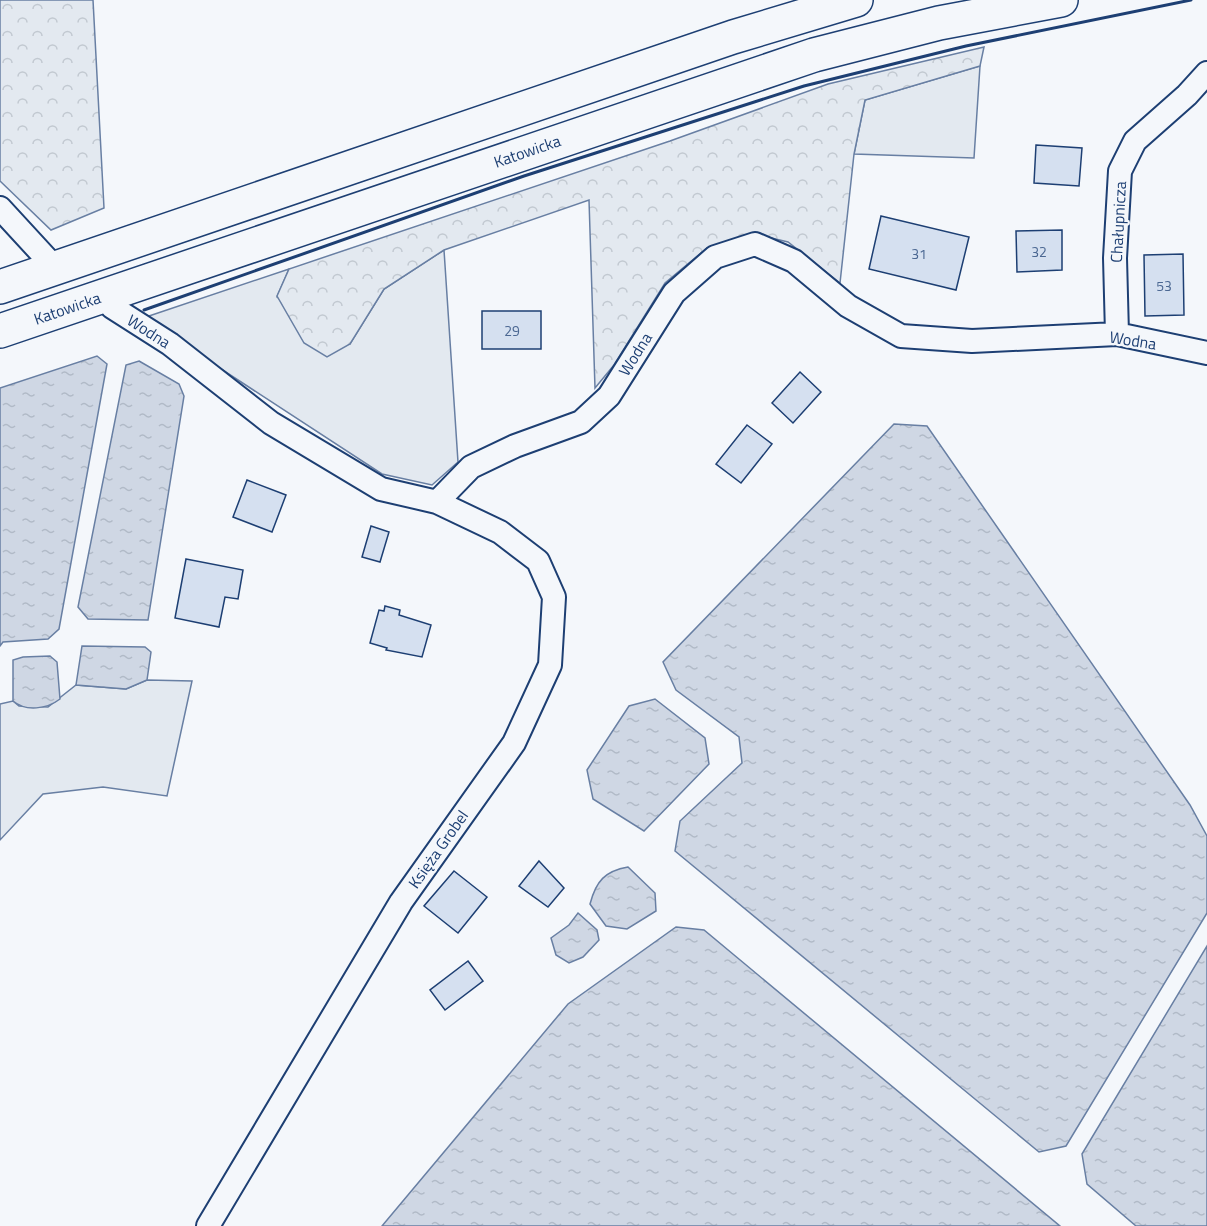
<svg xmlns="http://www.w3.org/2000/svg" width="1207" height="1226" viewBox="0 0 1207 1226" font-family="'Titillium Web',sans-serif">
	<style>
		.green { fill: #e3e9f0; stroke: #687fa3; stroke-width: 1.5 }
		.forest { fill: url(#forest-crowns); stroke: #687fa3; stroke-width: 1.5 }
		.water { fill: url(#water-ripples); stroke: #687fa3; stroke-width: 1.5 }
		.building { fill: #d5e0f0; stroke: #1d3f73; stroke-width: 1.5 }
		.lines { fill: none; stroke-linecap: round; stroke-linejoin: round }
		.street-casing { stroke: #1d3f73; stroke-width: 26 }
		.primary-casing { stroke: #1d3f73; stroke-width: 36 }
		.street { stroke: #f4f7fb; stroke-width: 22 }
		.primary { stroke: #f4f7fb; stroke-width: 33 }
		.wall { stroke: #1d3f73; stroke-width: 3 }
		.labels { text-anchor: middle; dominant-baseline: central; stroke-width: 4.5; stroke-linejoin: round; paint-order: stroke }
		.number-label { font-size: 14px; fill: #4b6792 }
		.street-label { font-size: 16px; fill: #1d3f73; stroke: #f4f7fb }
	</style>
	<defs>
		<pattern id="forest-crowns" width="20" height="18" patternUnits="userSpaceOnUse" patternTransform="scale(1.5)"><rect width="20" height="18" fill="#e3e9f0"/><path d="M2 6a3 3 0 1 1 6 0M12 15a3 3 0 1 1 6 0" fill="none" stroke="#c2c9d1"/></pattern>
		<pattern id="water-ripples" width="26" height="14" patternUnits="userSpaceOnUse" patternTransform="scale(1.5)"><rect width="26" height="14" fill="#cfd7e4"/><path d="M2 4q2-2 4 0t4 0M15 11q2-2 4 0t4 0" fill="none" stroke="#b1bac7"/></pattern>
	</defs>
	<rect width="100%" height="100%" fill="#f4f7fb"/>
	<path class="green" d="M980,66l-6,92 -120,-4 11,-54z
		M444,250l14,212 -26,23 -50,-11 -239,-156 146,-49 -12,28 73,47 34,-55z
		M147,680l45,1 -25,115 -64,-9 -60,7 -43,46v-136l13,-3 6,5 29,1 28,-22 50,4z"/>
	<path class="forest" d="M0,0h93l11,208 -53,22 -51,-49z
		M984,47l-4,19 -115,34 -11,54 -14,129 -52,-41 -33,-8 -48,14 -42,35 -51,82 -19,23 -6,-188 -145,50 -60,39 -34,55 -23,13 -23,-14 -27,-47 12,-27 381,-128 158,-57z"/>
	<path class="water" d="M97,356l10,8 -48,265 -11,10 -45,3 -3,4v-258z
		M139,361l40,23 5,12 -36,224 -60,-1 -10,-12 48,-242z
		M894,424l33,2 263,379 17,31v77l-141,233 -27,6 -364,-301 5,-30 62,-58 -3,-26 -63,-47 -13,-28z
		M82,646l63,1 6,5 -4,28 -21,9 -50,-4z
		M50,656l7,6 3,37c-13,10 -34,13 -47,2v-41l10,-3z
		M655,699l50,39 4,26 -65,67 -51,-32 -6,-29 42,-64z
		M628,867l27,26 1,18 -29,18 -21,-3 -16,-22c6,-23 15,-33 38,-37z
		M578,913l19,17 2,10 -16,17 -14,6 -13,-8 -5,-17 18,-13z
		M676,927l28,3 356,296h-678l186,-222z
		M1207,946v280h-71l-49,-42 -5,-30z"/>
	<path class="building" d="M1036,145l46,3 -3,38 -45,-3z
		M881,216l88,21 -13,53 -87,-21z
		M1062,230v40l-45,2 -1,-41z
		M1183,254l1,61 -39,1 -1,-61z
		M482,311h59v38h-59z
		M800,372l21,20 -28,31 -21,-20z
		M747,425l25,19 -31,39 -25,-19z
		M247,480l39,15 -14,37 -39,-15z
		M371,526l18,6 -9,30 -18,-5z
		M186,559l57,11 -5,29 -13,-2 -6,30 -44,-9z
		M385,606l15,4 -1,5 32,10 -9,32 -36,-7 1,-2 -17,-5 9,-33 5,1z
		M539,861l25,27 -16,19 -29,-21z
		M454,871l33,26 -29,36 -34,-27z
		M468,961l15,20 -38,29 -15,-20z"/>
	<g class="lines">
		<defs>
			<path id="street" d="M0,208l46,50 5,12
				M105,295l7,12 58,37 101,79 110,66 56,13 63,30 38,29 16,36 -4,68 -36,78 -113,159 -193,324
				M1117,334l-2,-76 5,-87 15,-30 52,-46 20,-22
				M437,502l34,-35 44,-21 66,-24 28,-26 65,-103 41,-36 40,-13 39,17 54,45 53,30 71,5 145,-7 90,19"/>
			<path id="primary" d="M0,287l733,-250 123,-37
				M0,331l814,-276 125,-32 122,-23"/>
		</defs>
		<use href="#street" class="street-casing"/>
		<use href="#primary" class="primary-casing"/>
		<use href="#street" class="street"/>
		<use href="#primary" class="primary"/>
		<path class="wall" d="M144,310l380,-134 280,-90 162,-40 225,-46"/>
	</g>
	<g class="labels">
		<g class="number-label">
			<text x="1039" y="251">32</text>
			<text x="919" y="253">31</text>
			<text x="1164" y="285">53</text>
			<text x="512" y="330">29</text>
		</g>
		<g class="street-label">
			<text transform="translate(527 151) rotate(-19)">Katowicka</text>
			<text transform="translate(1118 222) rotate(-87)">Chałupnicza</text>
			<text transform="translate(67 308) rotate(-19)">Katowicka</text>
			<text transform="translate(149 331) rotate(33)">Wodna</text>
			<text transform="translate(1133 340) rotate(9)">Wodna</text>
			<text transform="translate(635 354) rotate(-58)">Wodna</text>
			<text transform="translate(438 849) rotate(-55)">Księża Grobel</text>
		</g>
	</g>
</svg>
